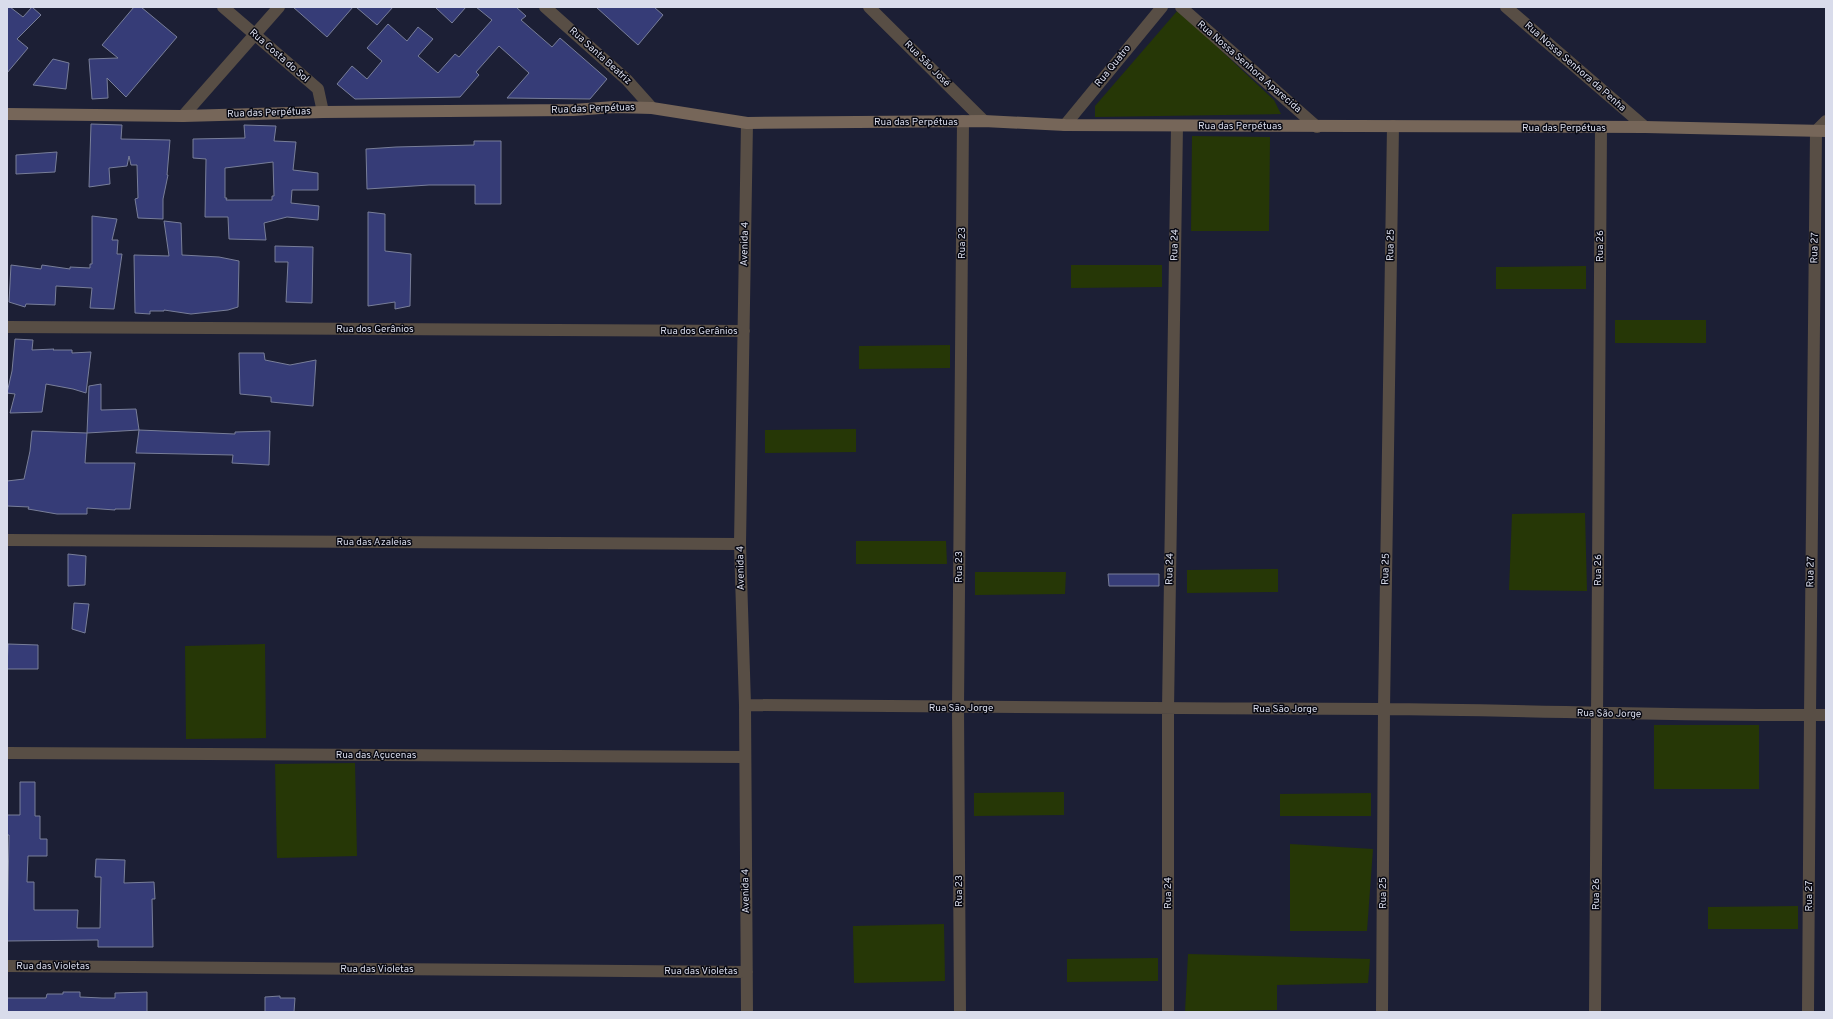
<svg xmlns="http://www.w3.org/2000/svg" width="1833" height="1019" viewBox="0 0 1833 1019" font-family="Overpass,sans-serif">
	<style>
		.green { fill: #263706 }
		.building { fill: #363c77; stroke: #787e99; fill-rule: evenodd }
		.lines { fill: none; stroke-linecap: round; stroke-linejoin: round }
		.street { stroke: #584e45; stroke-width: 12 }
		.secondary { stroke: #766659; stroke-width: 12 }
		.labels { text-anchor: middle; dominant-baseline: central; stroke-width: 3; stroke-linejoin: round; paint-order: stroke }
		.street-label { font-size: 10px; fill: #d9dceb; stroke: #090a14 }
	</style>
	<rect width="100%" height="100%" fill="#1c1f35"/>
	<path class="green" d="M1178,10l96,90 7,14 -186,3v-11z
		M1192,136l78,1 -1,94h-78z
		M1071,265h91v22l-91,1z
		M1586,266v23h-90v-22z
		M1615,320h91v23h-91z
		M950,345v23l-91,1v-23z
		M856,429v23l-91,1v-23z
		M1585,513l2,78 -78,-1 3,-76z
		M856,541h90l1,23h-91z
		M1278,569v23l-91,1v-23z
		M975,572h91l-1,22 -90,1z
		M265,644l1,94 -80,1 -1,-93z
		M1654,725h105v64h-105z
		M355,763l2,93 -80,2 -2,-94z
		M1064,792v23l-90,1v-23z
		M1371,793v23h-91v-22z
		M1290,844l83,5 -6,82h-77z
		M1798,906v23h-90v-22z
		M944,924l1,57 -91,2 -1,-57z
		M1188,954l182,5 -2,24 -91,2v25l-92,2z
		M1158,958v23l-91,1v-23z"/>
	<path class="building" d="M7,7h3l13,10 9,-10 9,8 -24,24 11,9 -21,25z
		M134,7h7l36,30 -51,60 -19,-19 1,20 -16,1 -3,-40 29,-1 -16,-13z
		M293,7h60l-26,30z
		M356,7h37l-16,18z
		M435,7h31l-14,16z
		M476,7h40l10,9 -5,4 31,27 8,-9 47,41 -17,20 -83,-1 22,-25 -30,-27 -23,26 3,3 -19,22 -105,2 -18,-15 15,-18 15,13 15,-18 -15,-13 21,-24 19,17 11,-14 15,12 -15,17 20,17 17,-19 4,3 33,-37z
		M596,7h58l9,8 -25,30z
		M53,59l16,4 -3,26 -33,-4z
		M91,124l31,1 -1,14 49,1 -3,35h1l-5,24v20l-25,-1 -3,-19 3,-1 -1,-33h-6l-2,-9 -2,10 -18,2 1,16 -21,3z
		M244,125l32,1 -2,15 22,1 -3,28 25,3v17h-26l-1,13 28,3 -1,14 -31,-3 -23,6 2,17 -37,-1 -1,-22h-23l1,-58 -13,-1v-19l52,-1zM273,162l1,34h-2v4h-46l1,-2h-2v-30z
		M474,141h27v63h-26v-19h-46l-62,4 -1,-40 30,-2 78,-2z
		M57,152l-2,20 -39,2v-19z
		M368,212l17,2v37l26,3 -1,52 -15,3v-7l-27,4z
		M92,216l25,3 -5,21h6l-1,14h5l-8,55 -24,-1 2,-20 -36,-2 -1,19 -29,-1 -1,3 -16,-5 2,-37 30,4 1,-4 28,4v-2l20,1v-4h2z
		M164,221l17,2 1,32 37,2 20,4 -1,46 -10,3 -37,4 -27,-4v1h-14v3l-15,-1 -1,-58 35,1z
		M275,246l38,1 -1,56 -26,-1 2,-40h-13z
		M15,339l18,1 -1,10 22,-1 -1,1h19v3l19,-1 -5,41 -13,-4 -27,-5 -4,28 -32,1 5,-19 -8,-1 5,-22z
		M239,353h25l1,7 25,5 26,-5 -3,46 -42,-4v-5l-31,-3z
		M101,384v26l35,-1 3,21 -52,3 2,-47z
		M139,430l96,4v-2l35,-1 -1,34 -37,-2 1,-8 -97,-2z
		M32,431l55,2 -2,30h50l-5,46h-15v1l-28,-2v6h-30l-29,-5 1,-2 -22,-1v-25l17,-2 6,-28z
		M68,554l18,2 -1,29 -17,1z
		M1108,574h51v12h-50z
		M74,603l15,1 -4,29 -13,-4z
		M8,644l30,1v24h-31z
		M20,782h15v34h5v23h7v17h-19l-1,26h7v28h44l-1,18h23l1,-51h-6l1,-18 29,1 -1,23 30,-1 1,17h-3l1,48h-55v-7l-91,1 2,-106h-2v-20h13z
		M63,992h17v5l22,1h13v-5l32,-1v20h-140v-14h39l1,-4h16z
		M280,996v2h15l-1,14h-29v-15z"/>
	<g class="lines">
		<path class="street" d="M223,7l95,82 5,23
			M545,7l82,73 25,28
			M869,7l115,114
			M1181,7l136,120
			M1506,7l139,120
			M183,116l96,-109
			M1065,125l97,-118
			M7,327l737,4
			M7,540l733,4
			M745,705c212,3 424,3 636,4 148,1 296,7 445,6
			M7,753l738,4
			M7,966l740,6
			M747,1012l-2,-307 -5,-161 7,-421
			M960,1012l-2,-304 5,-587
			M1168,1012v-303l9,-583
			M1382,1012l2,-303 9,-583
			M1595,1012l6,-884
			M1808,1012l2,-297 6,-584 10,-10"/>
		<path class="secondary" d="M7,114l176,2 140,-4 250,-2 42,-3 37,1 95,15 237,-2 81,4 580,2 181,4"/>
	</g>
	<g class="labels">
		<g class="street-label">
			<text transform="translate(279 56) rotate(41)">Rua Costa do Sol</text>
			<text transform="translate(600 56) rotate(42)">Rua Santa Beatriz</text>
			<text transform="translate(927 64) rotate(45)">Rua São José</text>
			<text transform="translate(1113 66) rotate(-51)">Rua Quatro</text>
			<text transform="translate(1249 67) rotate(41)">Rua Nossa Senhora Aparecida</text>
			<text transform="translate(1575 67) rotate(41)">Rua Nossa Senhora da Penha</text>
			<text transform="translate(593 109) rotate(-2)">Rua das Perpétuas</text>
			<text transform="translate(269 113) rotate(-2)">Rua das Perpétuas</text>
			<text x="916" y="122">Rua das Perpétuas</text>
			<text x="1240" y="126">Rua das Perpétuas</text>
			<text x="1564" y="128">Rua das Perpétuas</text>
			<text transform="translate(962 243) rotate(-90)">Rua 23</text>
			<text transform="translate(745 244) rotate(-89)">Avenida 4</text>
			<text transform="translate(1175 245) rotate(-89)">Rua 24</text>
			<text transform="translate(1391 245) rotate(-89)">Rua 25</text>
			<text transform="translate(1600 246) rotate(-90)">Rua 26</text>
			<text transform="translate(1815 248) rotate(-89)">Rua 27</text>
			<text x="375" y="329">Rua dos Gerânios</text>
			<text x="699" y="331">Rua dos Gerânios</text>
			<text x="374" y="542">Rua das Azaleias</text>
			<text transform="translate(959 567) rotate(-90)">Rua 23</text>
			<text transform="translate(741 568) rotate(-91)">Avenida 4</text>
			<text transform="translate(1170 569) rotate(-89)">Rua 24</text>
			<text transform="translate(1386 569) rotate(-89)">Rua 25</text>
			<text transform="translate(1598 570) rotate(-90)">Rua 26</text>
			<text transform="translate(1811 572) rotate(-89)">Rua 27</text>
			<text x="961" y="708">Rua São Jorge</text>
			<text x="1285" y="709">Rua São Jorge</text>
			<text transform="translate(1609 714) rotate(1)">Rua São Jorge</text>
			<text x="376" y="755">Rua das Açucenas</text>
			<text transform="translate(746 891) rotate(-91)">Avenida 4</text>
			<text transform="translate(959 891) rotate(-90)">Rua 23</text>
			<text transform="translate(1168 893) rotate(-90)">Rua 24</text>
			<text transform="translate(1383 893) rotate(-90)">Rua 25</text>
			<text transform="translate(1596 894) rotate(-90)">Rua 26</text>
			<text transform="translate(1809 896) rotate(-90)">Rua 27</text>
			<text x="53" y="966">Rua das Violetas</text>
			<text x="377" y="969">Rua das Violetas</text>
			<text x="701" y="971">Rua das Violetas</text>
		</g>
	</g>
	<rect width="1833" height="1019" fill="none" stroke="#d9dceb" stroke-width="16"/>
</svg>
